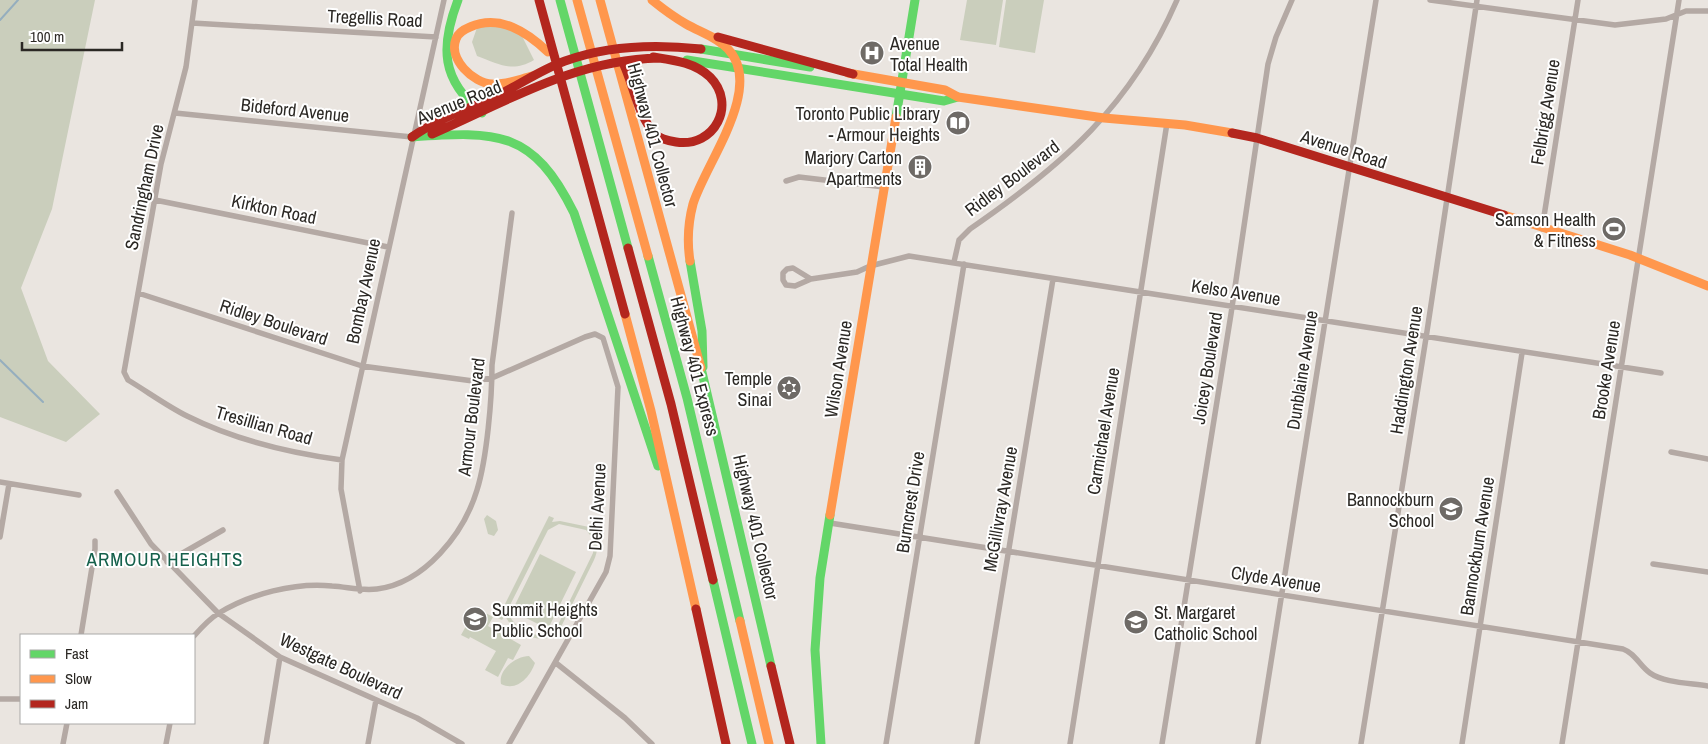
<svg xmlns="http://www.w3.org/2000/svg" width="1708" height="744" viewBox="0 0 1708 744" font-family="'Archivo Narrow',sans-serif">
	<style>
		.green { fill: #cacebc; fill-rule: evenodd }
		.lines { fill: none; stroke-linecap: round; stroke-linejoin: round }
		.stream { stroke: #95aebe; stroke-width: 2 }
		.street { stroke: #b4a9a4; stroke-width: 5.5 }
		.fast { stroke: #63d668; stroke-width: 9 }
		.slow { stroke: #ff974d; stroke-width: 9 }
		.jam { stroke: #b3261e; stroke-width: 9 }
		.labels { text-anchor: middle; dominant-baseline: central; stroke-width: 4; stroke-linejoin: round; paint-order: stroke }
		.street-label { font-size: 18px; fill: #2b2824; stroke: #fff }
		.poi-label { font-size: 18px; fill: #2b2824; stroke: #fff; text-anchor: end }
		.neighbourhood-label { font-size: 19px; letter-spacing: 1px; fill: #14604b; stroke: #fff }
	</style>
	<rect width="100%" height="100%" fill="#eae5e0"/>
	<path class="green" d="M0,0h95l-43,209 -31,79 27,73 52,53 -34,28 -66,-25z
		M967,0h36l-7,45 -36,-5z
		M1006,0h38l-9,53 -36,-6z
		M479,22l37,2 18,36c-22,13 -35,4 -57,-4l-5,-14z
		M487,515l9,6 2,9 -4,6 -6,-2 -4,-15z
		M549,516l5,2 -2,4 8,-1 29,6c10,9 10,22 5,33l-35,71c-14,17 -47,3 -54,-16l-3,5 -4,-2zM559,524l27,6 8,10 -1,13 -36,74c-13,19 -48,1 -49,-18l40,-79z
		M540,554l36,18 -28,57 -36,-18z
		M480,610l13,7 -5,9 33,19 -8,15 -5,-2 -10,19 -13,-7 11,-19 -26,-14 -1,2 -8,-4 13,-23 4,2z
		M529,656l6,7c-5,14 -18,29 -34,21 -3,-14 15,-28 28,-28z"/>
	<g class="lines">
		<path class="stream" d="M0,20l18,-20
			M0,360l43,42"/>
		<path class="street" d="M195,0l-9,67 -25,97 -37,208 4,8c20,12 39,26 59,36 48,24 103,37 155,44
			M1430,0l185,25 51,-6 20,-8h22
			M192,23l244,14
			M175,113l237,24
			M786,181l13,-4 85,10
			M155,200l233,47
			M1542,229l36,-229
			M954,262l5,-22 11,-11c93,-64 161,-123 207,-229
			M793,268l18,11 -16,7 -9,-1 -3,-5v-7l4,-4z
			M811,279l46,-7 13,-6 39,-10c251,37 501,80 752,117
			M138,293l224,73 111,15 19,-3 93,-41 10,-3 8,4 15,49 -8,169 -4,16 -97,172
			M1671,452l37,7
			M0,482l79,13
			M117,492l34,52 67,69 62,44 137,61 45,26
			M830,523l793,126c13,5 16,16 27,24 14,10 40,10 58,13
			M0,537l9,-53
			M167,562l56,-32
			M1653,564l55,8
			M360,591l-19,-102 1,-29 102,-460
			M81,635l14,-86v-8
			M194,636c7,-8 15,-17 25,-23 31,-19 76,-31 113,-27 16,1 29,5 45,3 48,-6 87,-56 100,-99 10,-32 15,-92 15,-125l20,-152
			M556,663l69,55 27,26
			M0,699h21
			M63,744l4,-21
			M166,744l4,-21
			M266,744l14,-87
			M368,744l8,-44
			M886,744l78,-480
			M977,744l76,-465
			M1070,744l97,-621
			M1162,744l69,-430 37,-250 8,-27 16,-37
			M1258,744l118,-744
			M1361,744l65,-406 51,-338
			M1462,744l60,-391
			M1562,744l117,-744"/>
		<path class="fast" d="M458,0c-18,47 -17,80 24,113
			M560,0l68,248
			M701,49l109,18
			M687,60l257,41 14,-4
			M896,117l19,-117
			M412,137c86,-6 121,-7 162,76l84,253
			M648,256l39,142 53,223
			M690,261l12,70 1,36
			M701,368l70,298
			M713,580l39,164
			M821,744l-6,-94 5,-72 10,-63"/>
		<path class="slow" d="M577,0l71,256
			M600,0l101,368
			M652,0c11,9 22,17 34,24 14,8 31,13 42,25 37,39 -23,115 -35,155 -5,19 -6,38 -3,57
			M848,73l97,17 13,7 146,21 81,7 47,8
			M533,76c-13,3 -27,9 -41,8 -19,-1 -44,-25 -36,-45 2,-6 9,-10 14,-12 30,-13 57,5 78,25
			M1504,215l126,40 78,31
			M625,314l26,97 45,198
			M830,515l66,-398
			M740,621l29,123"/>
		<path class="jam" d="M539,0l86,314
			M718,37l135,37
			M624,65c10,22 14,51 31,69 5,5 15,7 21,8 39,6 61,-38 34,-65 -16,-15 -37,-17 -57,-20
			M1232,133l25,5 247,77
			M432,134c76,-33 142,-74 227,-76
			M412,137c25,-18 54,-27 82,-40 24,-11 46,-27 71,-36 44,-16 90,-17 136,-12
			M628,248l43,156 42,176
			M696,609l30,135
			M771,666l19,78"/>
	</g>
	<defs>
		<symbol id="hospital-disc" viewBox="-11 -11 22 22"><circle r="9.5" fill="#6e6a66" stroke="#fff"/><path d="M-5-5h3v3.5h4V-5h3V5h-3V1.5h-4V5h-3Z" fill="#fff"/></symbol>
		<symbol id="library-disc" viewBox="-11 -11 22 22"><circle r="9.5" fill="#6e6a66" stroke="#fff"/><path d="M-6-4Q-3-5.5-.7-3.5V5Q-3 3-6 4ZM6-4Q3-5.5 .7-3.5V5Q3 3 6 4Z" fill="#fff"/></symbol>
		<symbol id="building-disc" viewBox="-11 -11 22 22"><circle r="9.5" fill="#6e6a66" stroke="#fff"/><path d="M-4-6H4V6H1V3H-1V6H-4ZM-2.5-4.3h1.7v1.8h-1.7ZM.8-4.3h1.7v1.8H.8ZM-2.5-1h1.7V.8h-1.7ZM.8-1h1.7V.8H.8Z" fill="#fff"/></symbol>
		<symbol id="stadium-disc" viewBox="-11 -11 22 22"><circle r="9.5" fill="#6e6a66" stroke="#fff"/><path d="M0-5a6.5 5 0 1 0 0 10a6.5 5 0 1 0 0-10ZM-3.5-1.8h7v3.6h-7Z" fill="#fff"/></symbol>
		<symbol id="synagogue-disc" viewBox="-11 -11 22 22"><circle r="9.5" fill="#6e6a66" stroke="#fff"/><path d="M0-6.5L5.6 3.2H-5.6ZM0 6.5L5.6-3.2H-5.6Z" fill="#fff"/></symbol>
		<symbol id="school-disc" viewBox="-11 -11 22 22"><circle r="9.5" fill="#6e6a66" stroke="#fff"/><path d="M0-5L7-2L0 1L-7-2ZM-4 1L0 2.5L4 1V4Q0 6-4 4Z" fill="#fff"/></symbol>
	</defs>
	<g fill-rule="evenodd">
		<use href="#hospital-disc" x="858" y="39" width="28" height="28"/>
		<use href="#library-disc" x="944" y="109" width="28" height="28"/>
		<use href="#building-disc" x="906" y="153" width="28" height="28"/>
		<use href="#stadium-disc" x="1600" y="215" width="28" height="28"/>
		<use href="#synagogue-disc" x="775" y="374" width="28" height="28"/>
		<use href="#school-disc" x="1437" y="495" width="28" height="28"/>
		<use href="#school-disc" x="461" y="605" width="28" height="28"/>
		<use href="#school-disc" x="1122" y="608" width="28" height="28"/>
	</g>
	<g class="labels">
		<g class="street-label">
			<text transform="translate(375 18) rotate(3)">Tregellis Road</text>
			<text transform="translate(459 102) rotate(-22)">Avenue Road</text>
			<text transform="translate(295 110) rotate(6)">Bideford Avenue</text>
			<text transform="translate(1545 112) rotate(-81)">Felbrigg Avenue</text>
			<text transform="translate(653 135) rotate(75)">Highway 401 Collector</text>
			<text transform="translate(1344 149) rotate(18)">Avenue Road</text>
			<text transform="translate(1012 178) rotate(-37)">Ridley Boulevard</text>
			<text transform="translate(144 187) rotate(-78)">Sandringham Drive</text>
			<text transform="translate(274 209) rotate(12)">Kirkton Road</text>
			<text transform="translate(363 291) rotate(-78)">Bombay Avenue</text>
			<text transform="translate(1236 292) rotate(9)">Kelso Avenue</text>
			<text transform="translate(274 322) rotate(18)">Ridley Boulevard</text>
			<text transform="translate(695 366) rotate(75)">Highway 401 Express</text>
			<text transform="translate(1207 368) rotate(-81)">Joicey Boulevard</text>
			<text transform="translate(838 369) rotate(-81)">Wilson Avenue</text>
			<text transform="translate(1302 370) rotate(-81)">Dunblaine Avenue</text>
			<text transform="translate(1406 370) rotate(-81)">Haddington Avenue</text>
			<text transform="translate(1606 370) rotate(-81)">Brooke Avenue</text>
			<text transform="translate(471 417) rotate(-83)">Armour Boulevard</text>
			<text transform="translate(264 425) rotate(16)">Tresillian Road</text>
			<text transform="translate(1103 431) rotate(-81)">Carmichael Avenue</text>
			<text transform="translate(910 502) rotate(-81)">Burncrest Drive</text>
			<text transform="translate(597 507) rotate(-87)">Delhi Avenue</text>
			<text transform="translate(1000 509) rotate(-80)">McGillivray Avenue</text>
			<text transform="translate(756 527) rotate(77)">Highway 401 Collector</text>
			<text transform="translate(1477 546) rotate(-81)">Bannockburn Avenue</text>
			<text transform="translate(1276 579) rotate(9)">Clyde Avenue</text>
			<text transform="translate(341 666) rotate(25)">Westgate Boulevard</text>
		</g>
		<g class="poi-label">
			<text x="890" y="43" text-anchor="start">Avenue<tspan x="890" dy="21">Total Health</tspan></text>
			<text x="940" y="113">Toronto Public Library<tspan x="940" dy="21">- Armour Heights</tspan></text>
			<text x="902" y="157">Marjory Carton<tspan x="902" dy="21">Apartments</tspan></text>
			<text x="1596" y="219">Samson Health<tspan x="1596" dy="21">&amp; Fitness</tspan></text>
			<text x="772" y="378">Temple<tspan x="772" dy="21">Sinai</tspan></text>
			<text x="1434" y="499">Bannockburn<tspan x="1434" dy="21">School</tspan></text>
			<text x="492" y="609" text-anchor="start">Summit Heights<tspan x="492" dy="21">Public School</tspan></text>
			<text x="1154" y="612" text-anchor="start">St. Margaret<tspan x="1154" dy="21">Catholic School</tspan></text>
		</g>
		<g class="neighbourhood-label">
			<text x="165" y="559">ARMOUR HEIGHTS</text>
		</g>
	</g>
	<rect x="20" y="634" width="175" height="90" fill="#ffffff" stroke="#aaa9a7"/>
	<rect x="30" y="650" width="25" height="8" fill="#63d668" stroke="#aaa9a7"/>
	<text x="65" y="659" font-size="15" fill="#2b2824">Fast</text>
	<rect x="30" y="675" width="25" height="8" fill="#ff974d" stroke="#aaa9a7"/>
	<text x="65" y="684" font-size="15" fill="#2b2824">Slow</text>
	<rect x="30" y="700" width="25" height="8" fill="#b3261e" stroke="#aaa9a7"/>
	<text x="65" y="709" font-size="15" fill="#2b2824">Jam</text>
	<path d="M22 42v8h100v-8" fill="none" stroke="#2b2824" stroke-width="2.5"/>
	<text x="30" y="42" font-size="15" fill="#2b2824" stroke="#ffffff" stroke-width="4" paint-order="stroke">100 m</text>
</svg>
